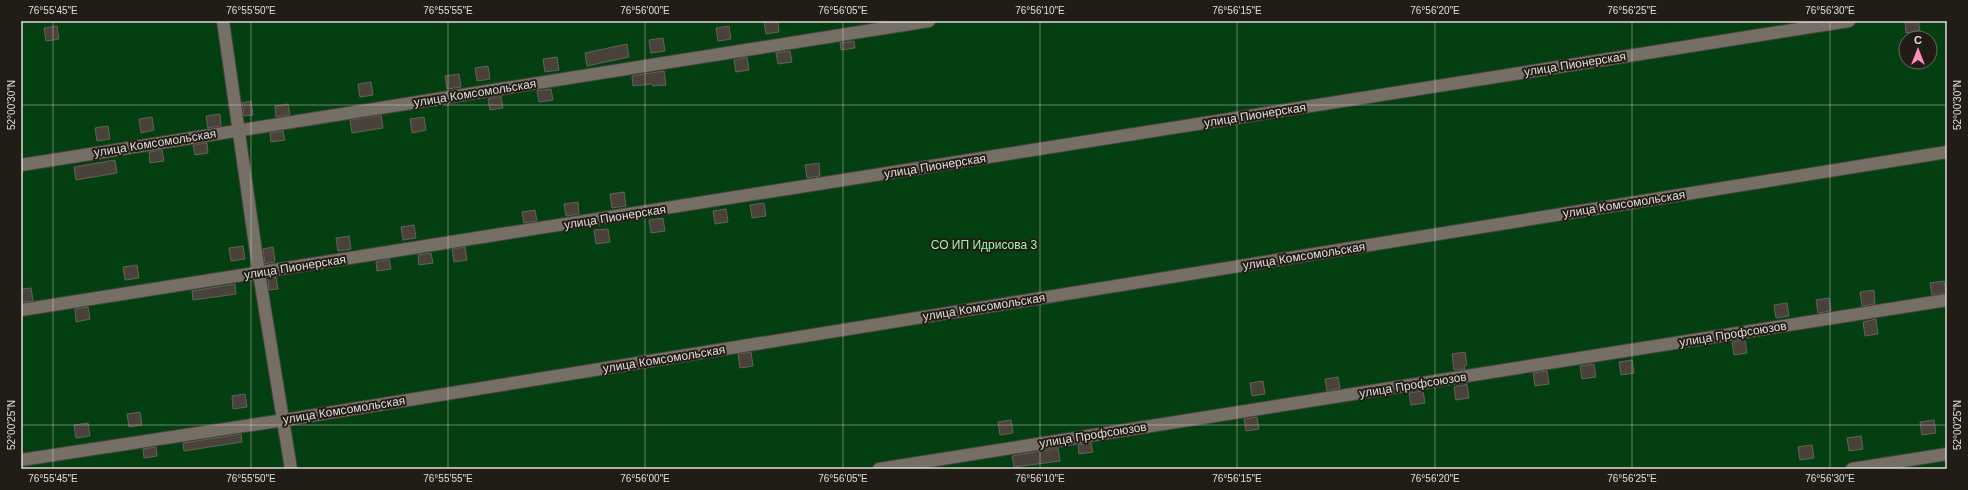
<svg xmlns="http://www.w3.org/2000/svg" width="1968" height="490" viewBox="0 0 1968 490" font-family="Helvetica,sans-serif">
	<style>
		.green { fill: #043f12; fill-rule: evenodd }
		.building { fill: #48423a; stroke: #676159 }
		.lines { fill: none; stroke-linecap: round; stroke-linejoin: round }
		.minor-casing { stroke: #49443e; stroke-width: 14 }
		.minor { stroke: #756f66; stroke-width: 12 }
		.ticks { fill: none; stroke: #e0dcd8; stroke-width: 1; stroke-opacity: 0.45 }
		.labels { text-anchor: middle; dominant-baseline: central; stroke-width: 4; stroke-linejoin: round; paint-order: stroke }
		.street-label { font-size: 12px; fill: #e0dcd8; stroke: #211c15 }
		.park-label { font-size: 12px; fill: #9ff6a7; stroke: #211c15 }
		.neatline { fill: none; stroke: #e0dcd8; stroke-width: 1.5 }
		.ticks-label { font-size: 10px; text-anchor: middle; fill: #e0dcd8 }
	</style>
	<rect width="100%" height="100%" fill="#2b261f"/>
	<path class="green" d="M21,21h1926v448h-1926zM1906,38h24v24h-24z"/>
	<path class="building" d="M764,21h14l1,11 -13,2z
		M1905,21h13l2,9 -14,3z
		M57,26l2,13 -13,2 -2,-13z
		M729,26l2,13 -13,2 -2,-13z
		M663,38l2,13 -14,2 -2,-13z
		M854,41l1,7 -14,2 -1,-7z
		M627,44l2,13 -42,9 -2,-13z
		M790,51l2,11 -14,2 -2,-11z
		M557,57l2,13 -14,2 -2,-13z
		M747,57l2,13 -13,2 -2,-12z
		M488,66l2,13 -13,2 -2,-13z
		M664,71l2,14 -13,1 -1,-2 -19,2 -1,-10z
		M459,74l2,13 -14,2 -2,-13z
		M371,82l2,13 -13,2 -2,-13z
		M551,89l2,11 -14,2 -2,-11z
		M501,96l2,12 -13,2 -2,-11z
		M251,101l2,14 -9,1 -2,-13z
		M288,104l2,11 -14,2 -1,-11z
		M220,114l1,12 -13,2 -2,-12z
		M381,115l2,13 -31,5 -2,-13z
		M152,117l2,13 -13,3 -2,-14z
		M424,117l2,13 -14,3 -2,-14z
		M108,126l2,13 -13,2 -2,-13z
		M283,131l2,9 -14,2 -1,-9z
		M207,143l1,10 -13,2 -2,-10z
		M162,150l2,11 -14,2 -1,-11z
		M115,160l2,13 -41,7 -2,-13z
		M819,163l1,13 -13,2 -2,-13z
		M624,192l2,14 -14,2 -2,-14z
		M578,202l1,12 -13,2 -2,-12z
		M764,203l2,13 -14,2 -2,-13z
		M726,209l2,13 -13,2 -2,-13z
		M535,210l2,11 -13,2 -2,-11z
		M663,218l2,13 -14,2 -2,-13z
		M414,225l2,13 -13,2 -2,-13z
		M608,229l2,13 -14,2 -2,-14z
		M349,236l2,13 -13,2 -2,-13z
		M243,246l2,13 -14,2 -2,-13z
		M273,247l2,14 -1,1 -9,2 -2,-15z
		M465,247l2,13 -13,2 -2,-13z
		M431,253l2,10 -14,2 -1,-10z
		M389,259l2,10 -14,2 -1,-9z
		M137,265l2,13 -14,2 -2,-13z
		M276,277l2,12 -9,1 -1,-11z
		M1944,281l2,12 -14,2 -2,-12z
		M235,284l1,10 -43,6 -1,-9z
		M31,288l2,13 -12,1v-13z
		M1874,290l1,14 -13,2 -2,-14z
		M1829,298l2,13 -13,2 -2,-13z
		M1787,303l2,13 -13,2 -2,-13z
		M88,307l2,12 -14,3 -1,-13z
		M1876,319l2,15 -13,2 -2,-14z
		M1745,340l2,13 -13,2 -2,-13z
		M751,352l2,14 -13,2 -2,-14z
		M1465,352l2,13 -3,1 1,3 -11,1 -2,-16z
		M1632,360l2,13 -13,2 -2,-13z
		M1594,364l2,13 -14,2 -2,-13z
		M1547,371l2,13 -14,2 -2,-13z
		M1338,377l2,11 -13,3 -2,-12z
		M1263,381l2,13 -13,2 -2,-13z
		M1467,384l2,14 -13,2 -2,-13z
		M1423,391l2,12 -14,2 -2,-12z
		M245,394l2,13 -14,2 -1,-13z
		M140,412l2,13 -13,2 -2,-13z
		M1257,417l2,12 -13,2 -2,-12z
		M1011,420l2,13 -13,2 -2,-13z
		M1934,420l2,13 -14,2 -2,-13z
		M88,423l2,13 -14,2 -2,-13z
		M241,434l1,8 -58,9 -1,-8z
		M1861,436l2,13 -14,2 -2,-13z
		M1091,443l2,9 -14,2 -1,-9z
		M1812,445l2,13 -14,2 -2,-13z
		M156,447l1,9 -13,2 -1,-9z
		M1058,448l2,13 -46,6 -2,-11z"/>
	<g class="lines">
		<defs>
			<path id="minor" d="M223,21l36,252 32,196
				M21,165l908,-144
				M21,310l1828,-289
				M21,460l263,-40 1663,-268
				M879,469l1068,-169
				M1852,469l95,-15"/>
		</defs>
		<use href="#minor" class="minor-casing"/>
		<use href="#minor" class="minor"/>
	</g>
	<path class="ticks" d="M53,21v448M251,21v448M448,21v448M645,21v448M843,21v448M1040,21v448M1237,21v448M1435,21v448M1632,21v448M1830,21v448M21,105h1926M21,425h1926"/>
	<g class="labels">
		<g class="street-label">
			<text transform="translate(1575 64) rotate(-9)">улица Пионерская</text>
			<text transform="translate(475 93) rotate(-9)">улица Комсомольская</text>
			<text transform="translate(1255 115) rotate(-9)">улица Пионерская</text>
			<text transform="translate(155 143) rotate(-9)">улица Комсомольская</text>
			<text transform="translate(935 166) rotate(-9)">улица Пионерская</text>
			<text transform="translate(1624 204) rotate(-9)">улица Комсомольская</text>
			<text transform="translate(615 217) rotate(-9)">улица Пионерская</text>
			<text transform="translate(1304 256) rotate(-9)">улица Комсомольская</text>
			<text transform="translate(295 267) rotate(-9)">улица Пионерская</text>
			<text transform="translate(984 307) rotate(-9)">улица Комсомольская</text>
			<text transform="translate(1733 334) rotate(-9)">улица Профсоюзов</text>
			<text transform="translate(664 359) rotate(-9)">улица Комсомольская</text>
			<text transform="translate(1413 385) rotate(-9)">улица Профсоюзов</text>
			<text transform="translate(344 410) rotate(-9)">улица Комсомольская</text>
			<text transform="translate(1093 435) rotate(-9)">улица Профсоюзов</text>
		</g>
		<g class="park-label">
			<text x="984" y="245">СО ИП Идрисова 3</text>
		</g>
	</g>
	<rect width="1968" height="490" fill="none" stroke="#211c15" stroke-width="44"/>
	<g transform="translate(1918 50)"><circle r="19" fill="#211c15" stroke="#6d6963"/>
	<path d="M0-3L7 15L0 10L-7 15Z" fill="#ff8eba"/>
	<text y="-6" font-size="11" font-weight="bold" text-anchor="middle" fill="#e0dcd8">С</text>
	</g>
	<rect x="22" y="22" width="1924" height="446" class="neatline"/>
	<g class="ticks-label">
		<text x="53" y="14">76°55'45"E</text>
		<text x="251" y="14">76°55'50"E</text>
		<text x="448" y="14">76°55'55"E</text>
		<text x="645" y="14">76°56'00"E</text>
		<text x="843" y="14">76°56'05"E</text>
		<text x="1040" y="14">76°56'10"E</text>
		<text x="1237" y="14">76°56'15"E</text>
		<text x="1435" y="14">76°56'20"E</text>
		<text x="1632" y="14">76°56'25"E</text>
		<text x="1830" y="14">76°56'30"E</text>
		<text transform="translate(11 105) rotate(-90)" y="4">52°00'30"N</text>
		<text transform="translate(1957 105) rotate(-90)" y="4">52°00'30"N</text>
		<text transform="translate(11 425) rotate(-90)" y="4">52°00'25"N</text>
		<text transform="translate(1957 425) rotate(-90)" y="4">52°00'25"N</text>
		<text x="53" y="482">76°55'45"E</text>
		<text x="251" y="482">76°55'50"E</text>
		<text x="448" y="482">76°55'55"E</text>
		<text x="645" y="482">76°56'00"E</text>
		<text x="843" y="482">76°56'05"E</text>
		<text x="1040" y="482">76°56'10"E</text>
		<text x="1237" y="482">76°56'15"E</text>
		<text x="1435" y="482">76°56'20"E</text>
		<text x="1632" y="482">76°56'25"E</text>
		<text x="1830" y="482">76°56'30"E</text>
	</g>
</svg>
